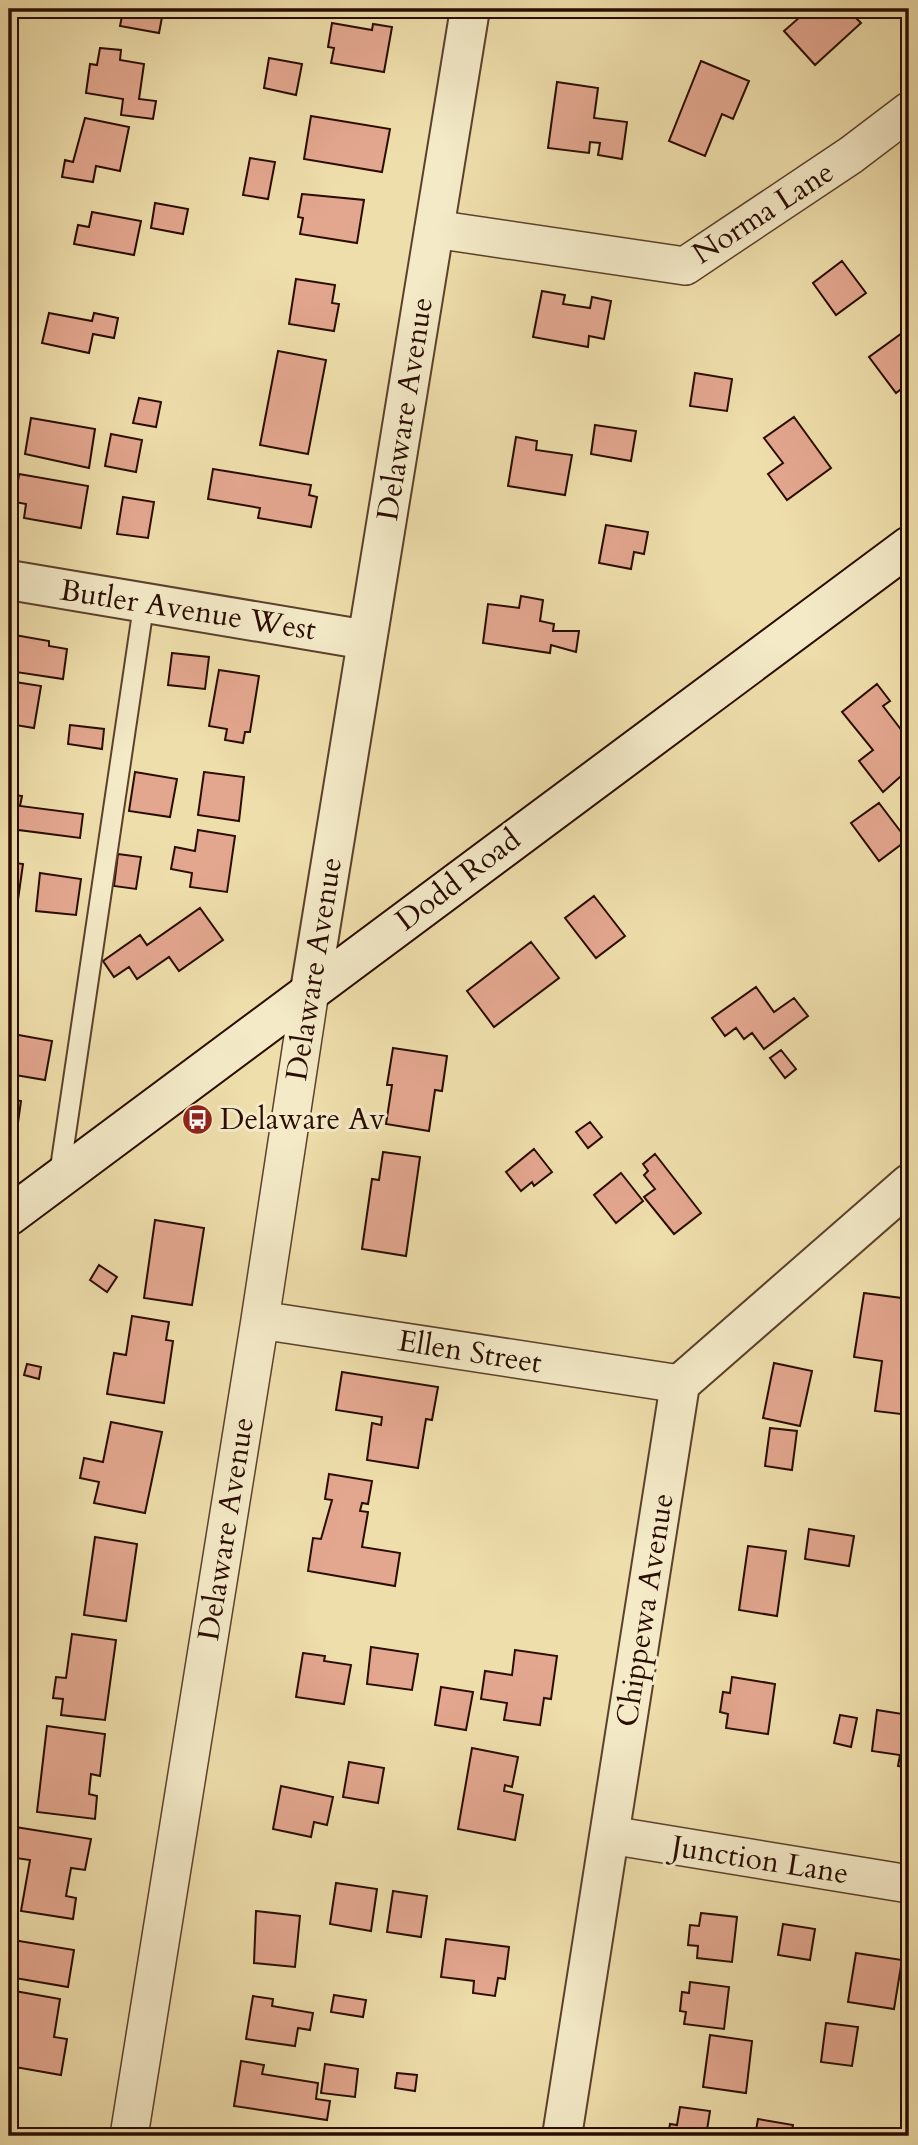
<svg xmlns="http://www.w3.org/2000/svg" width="918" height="2145" viewBox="0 0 918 2145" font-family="Cardo,serif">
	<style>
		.building { fill: #e3a78f; stroke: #2a0c00; stroke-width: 2 }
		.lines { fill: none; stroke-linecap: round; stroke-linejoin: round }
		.service-casing { stroke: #5b402b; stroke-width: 23 }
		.minor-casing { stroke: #5b402b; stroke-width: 40 }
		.tertiary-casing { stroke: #5b402b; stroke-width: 42 }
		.secondary-casing { stroke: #2a0c00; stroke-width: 42 }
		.service { stroke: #f4eac8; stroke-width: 19 }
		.minor { stroke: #f4eac8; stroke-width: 37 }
		.tertiary { stroke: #f4eac8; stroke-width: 38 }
		.secondary { stroke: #f4eac8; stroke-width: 38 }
		.labels { text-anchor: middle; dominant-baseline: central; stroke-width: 6; stroke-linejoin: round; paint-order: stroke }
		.street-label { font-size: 30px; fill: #2a0c00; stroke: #f4eac8 }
		.poi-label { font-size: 30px; fill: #2a0c00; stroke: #f4eac8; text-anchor: start }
	</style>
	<rect width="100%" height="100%" fill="#eedeab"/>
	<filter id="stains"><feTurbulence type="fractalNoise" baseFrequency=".00286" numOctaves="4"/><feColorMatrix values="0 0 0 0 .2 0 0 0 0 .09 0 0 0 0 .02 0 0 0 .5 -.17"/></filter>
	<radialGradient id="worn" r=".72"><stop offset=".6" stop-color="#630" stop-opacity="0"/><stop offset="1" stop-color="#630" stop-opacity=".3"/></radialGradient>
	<path class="building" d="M112,9h35l16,3 -4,21 -39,-7 3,-15z
		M809,9h50l-6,6 8,8 -46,42 -31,-34z
		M332,23l40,7 1,-6 19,3 -8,45 -53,-9 3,-15 -6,-1z
		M100,48l21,2 -1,10 24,4 -5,35 17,2 -3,18 -32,-4 2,-16 -37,-6 4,-29 7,1z
		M269,58l33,6 -6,31 -32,-7z
		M701,61l48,20 -16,38 -11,-5 -17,42 -36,-15z
		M557,82l41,6 -4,30 33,4 -5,37 -24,-4 2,-12 -10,-1 -1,11 -41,-5z
		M311,116l79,13 -8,43 -78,-13z
		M85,118l44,9 -9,44 -24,-5 -3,16 -31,-5 3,-17 8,2z
		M250,158l25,4 -7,37 -25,-4z
		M302,194l62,6 -7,43 -57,-9 3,-16 -5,-1z
		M155,203l33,6 -5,25 -32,-6z
		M92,212l49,9 -7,34 -60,-11 4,-19 11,2z
		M842,261l24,32 -30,22 -23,-32z
		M296,279l39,6 -3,18 7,1 -5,27 -45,-7z
		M542,291l23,4 -2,9 27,4 2,-11 19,4 -7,38 -15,-3 -1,11 -55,-10z
		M49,313l43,8 2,-8 24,5 -4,20 -21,-4 -4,19 -47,-10z
		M909,328v55l-13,10 -27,-36z
		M278,351l48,9 -18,94 -48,-9z
		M695,373l37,6 -5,32 -37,-5z
		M139,398l22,4 -5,25 -23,-4z
		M794,417l37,51 -44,32 -19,-26 15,-11 -19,-25z
		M31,418l64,11 -6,39 -64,-14z
		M595,425l41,6 -5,30 -40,-7z
		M111,434l31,6 -6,32 -31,-6z
		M516,437l21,4 -1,9 36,5 -7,40 -57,-9z
		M213,469l98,16 -2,10 8,2 -6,30 -53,-9 2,-10 -52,-9z
		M19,474l69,12 -7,42 -57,-10 2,-14 -11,-2z
		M123,497l31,5 -6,36 -31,-4z
		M606,525l42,7 -4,22 -10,-2 -3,17 -32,-6z
		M521,596l22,4 -3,21 14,3 -1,7h26l-3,21 -25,-7 -1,8 -67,-10 5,-39 31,4z
		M9,634l40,7v5l18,3 -4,30 -54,-8z
		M172,653l37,4 -4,32 -37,-4z
		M219,670l40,6 -9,56h-5l-2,11 -18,-3 2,-11 -18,-3z
		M9,681l32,5 -7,42 -25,-4z
		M877,684l13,17 -7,5 26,34v29l-26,23 -24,-31 14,-11 -31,-38z
		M70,725l34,4 -2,20 -34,-5z
		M135,772l42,7 -7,38 -41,-6z
		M204,772l40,5 -5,44 -41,-6z
		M9,794l13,2 -2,10 63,8 -3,24 -62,-8 -1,12 -8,-1z
		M879,803l28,37 -28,21 -28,-38z
		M198,830l37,6 -8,56 -37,-5 2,-14 -21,-4 4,-22 20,4z
		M118,854l23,3 -5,32 -22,-3z
		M9,862l14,2 -6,43 -8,-1z
		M40,873l41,6 -5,36 -40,-4z
		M594,896l31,40 -29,22 -31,-40z
		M200,908l23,32 -44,31 -10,-14 -32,22 -8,-12 -15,10 -11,-16 37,-26 7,10z
		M9,923h5l-5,36z
		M531,942l28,36 -65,49 -27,-36z
		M756,987l18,25 20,-14 14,18 -44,33 -12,-16 -8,6 -8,-11 -11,8 -13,-18z
		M13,1034l39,7 -7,39 -36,-6z
		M393,1048l54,8 -5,35 -7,-1 -6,41 -43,-7 6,-39h-5z
		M781,1050l15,19 -11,9 -15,-20z
		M9,1099l12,2 -5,36 -7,-1z
		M590,1122l12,15 -14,11 -12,-16z
		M534,1149l18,23 -18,14 -2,-4 -11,9 -15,-19z
		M383,1152l37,5 -14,99 -44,-7 10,-70 7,1z
		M655,1154l46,59 -27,21 -30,-37 11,-8 -11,-14 4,-4 -5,-7z
		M621,1173l22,28 -27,22 -22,-28z
		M155,1220l49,8 -12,77 -48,-7z
		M99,1265l18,12 -10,15 -17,-12z
		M864,1293l45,6v30l-5,35h5v51l-34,-4 7,-50 -28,-4z
		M132,1316l37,6 -3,18 7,1 -9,62 -57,-9 7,-41 12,2z
		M774,1363l38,8 -12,55 -37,-8z
		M27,1364l14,3 -2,12 -15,-4z
		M342,1372l96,15 -6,33 -6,-1 -8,49 -51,-8 5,-37 9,2 1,-8 -46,-7z
		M111,1422l51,10 -17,81 -51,-10 5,-21 -19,-4 4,-20 19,4z
		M770,1428l27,3 -5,39 -27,-4z
		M329,1474l43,7 -4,23 -6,-1 -2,8 8,1 -6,35 38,6 -5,33 -87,-15 5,-33 8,1 11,-39 -7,-1z
		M809,1529l45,7 -5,30 -44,-7z
		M95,1537l42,7 -11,77 -42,-6z
		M748,1546l38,5 -9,65 -38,-6z
		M72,1634l44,6 -11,80 -44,-5 2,-16 -10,-1 3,-21 10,1z
		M371,1647l47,7 -6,36 -45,-6z
		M515,1650l42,6 -6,43 -7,-1 -4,27 -36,-5 3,-17 -26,-4 4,-28 27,4z
		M303,1653l22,3 -1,5 27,4 -7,39 -48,-7z
		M732,1677l43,7 -7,50 -42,-6 2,-14 -8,-2 3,-20 7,1z
		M441,1687l32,5 -7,38 -31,-5z
		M877,1710l32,5v53l-11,-2 2,-11 -28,-4z
		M840,1715l17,3 -6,29 -17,-4z
		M47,1726l58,8 -5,42 -9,-2 -2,20 8,2 -2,23 -58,-7z
		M472,1748l46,9 -6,30 -7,-2 -1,6 19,4 -8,45 -57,-11z
		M349,1762l35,6 -6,35 -35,-6z
		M281,1786l52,11 -6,28 -13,-3 -3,15 -38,-8z
		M9,1826l82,13 -6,31 -14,-2 -5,28 10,2 -3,21 -52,-8 9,-51 -21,-3z
		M336,1883l41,6 -6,42 -41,-7z
		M393,1891l34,5 -6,41 -34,-5z
		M256,1911l44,5 -5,51 -41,-4z
		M701,1913l36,4 -5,45 -35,-4 1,-12 -10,-1 2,-20 9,1z
		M783,1924l32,5 -5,31 -32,-5z
		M446,1939l63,8 -4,32 -7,-1 -3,18 -22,-3 1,-12 -33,-4z
		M13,1940l61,10 -6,37 -59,-10z
		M856,1953l46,7 -8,49 -46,-7z
		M690,1982l39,5 -5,42 -40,-5 2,-12 -6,-1 2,-19 7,1z
		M9,1990l51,9 -6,38 13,2 -6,36 -52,-9z
		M334,1995l32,5 -3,17 -32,-5z
		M253,1996l20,3 -1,7 41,7 -3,17 -12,-2 -3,18 -49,-7z
		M826,2023l32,4 -6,39 -31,-4z
		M710,2035l42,6 -6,52 -43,-6z
		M241,2061l23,4 -2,9 56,9 -2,16 14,2 -3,19 -93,-14z
		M325,2064l33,5 -3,28 -34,-4z
		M397,2073l20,2 -2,16 -20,-3z
		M680,2107l30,4 -3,19 32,6h-71l2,-12 7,1z
		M758,2119l35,6 -2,11h-36z"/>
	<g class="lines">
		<defs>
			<path id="service" d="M59,1178l85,-575"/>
			<path id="minor" d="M434,229l251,37 166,-111 58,-44
				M260,1320l420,64
				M610,1835l299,49
				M129,2136l131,-816 50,-329"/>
			<path id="tertiary" d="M9,580l358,60
				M310,991l160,-982
				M562,2136l118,-752 229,-200"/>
			<path id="secondary" d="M9,1216l900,-670"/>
		</defs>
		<use href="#service" class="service-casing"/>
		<use href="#minor" class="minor-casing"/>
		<use href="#tertiary" class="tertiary-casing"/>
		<use href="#secondary" class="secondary-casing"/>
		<use href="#service" class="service"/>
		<use href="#minor" class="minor"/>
		<use href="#tertiary" class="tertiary"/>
		<use href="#secondary" class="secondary"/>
	</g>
	<defs>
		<symbol id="bus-disc" viewBox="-11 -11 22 22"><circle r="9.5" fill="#8f2418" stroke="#f4eac8"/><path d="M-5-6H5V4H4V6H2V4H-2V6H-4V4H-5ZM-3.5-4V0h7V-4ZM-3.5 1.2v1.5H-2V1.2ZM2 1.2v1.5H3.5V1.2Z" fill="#fff"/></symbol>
	</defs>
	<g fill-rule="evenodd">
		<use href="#bus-disc" x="180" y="1102" width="35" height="35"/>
	</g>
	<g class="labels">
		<g class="street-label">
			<text transform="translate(763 213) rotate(-33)">Norma Lane</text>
			<text transform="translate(405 409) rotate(-81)">Delaware Avenue</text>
			<text transform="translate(188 610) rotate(9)">Butler Avenue West</text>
			<text transform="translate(458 880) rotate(-37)">Dodd Road</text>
			<text transform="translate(314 969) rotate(-81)">Delaware Avenue</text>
			<text transform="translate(470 1352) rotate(9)">Ellen Street</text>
			<text transform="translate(226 1529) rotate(-81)">Delaware Avenue</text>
			<text transform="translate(645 1610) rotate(-81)">Chippewa Avenue</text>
			<text transform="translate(760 1860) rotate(9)">Junction Lane</text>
		</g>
		<g class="poi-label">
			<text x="220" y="1119">Delaware Av</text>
		</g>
	</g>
	<rect width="918" height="2145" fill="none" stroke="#eedeab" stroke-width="35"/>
	<rect x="10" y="10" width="897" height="2124" fill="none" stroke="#2a0c00" stroke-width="3.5"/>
	<rect x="18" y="18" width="883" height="2110" fill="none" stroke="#2a0c00" stroke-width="2"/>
	<rect width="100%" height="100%" filter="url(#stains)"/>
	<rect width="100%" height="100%" fill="url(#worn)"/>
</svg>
